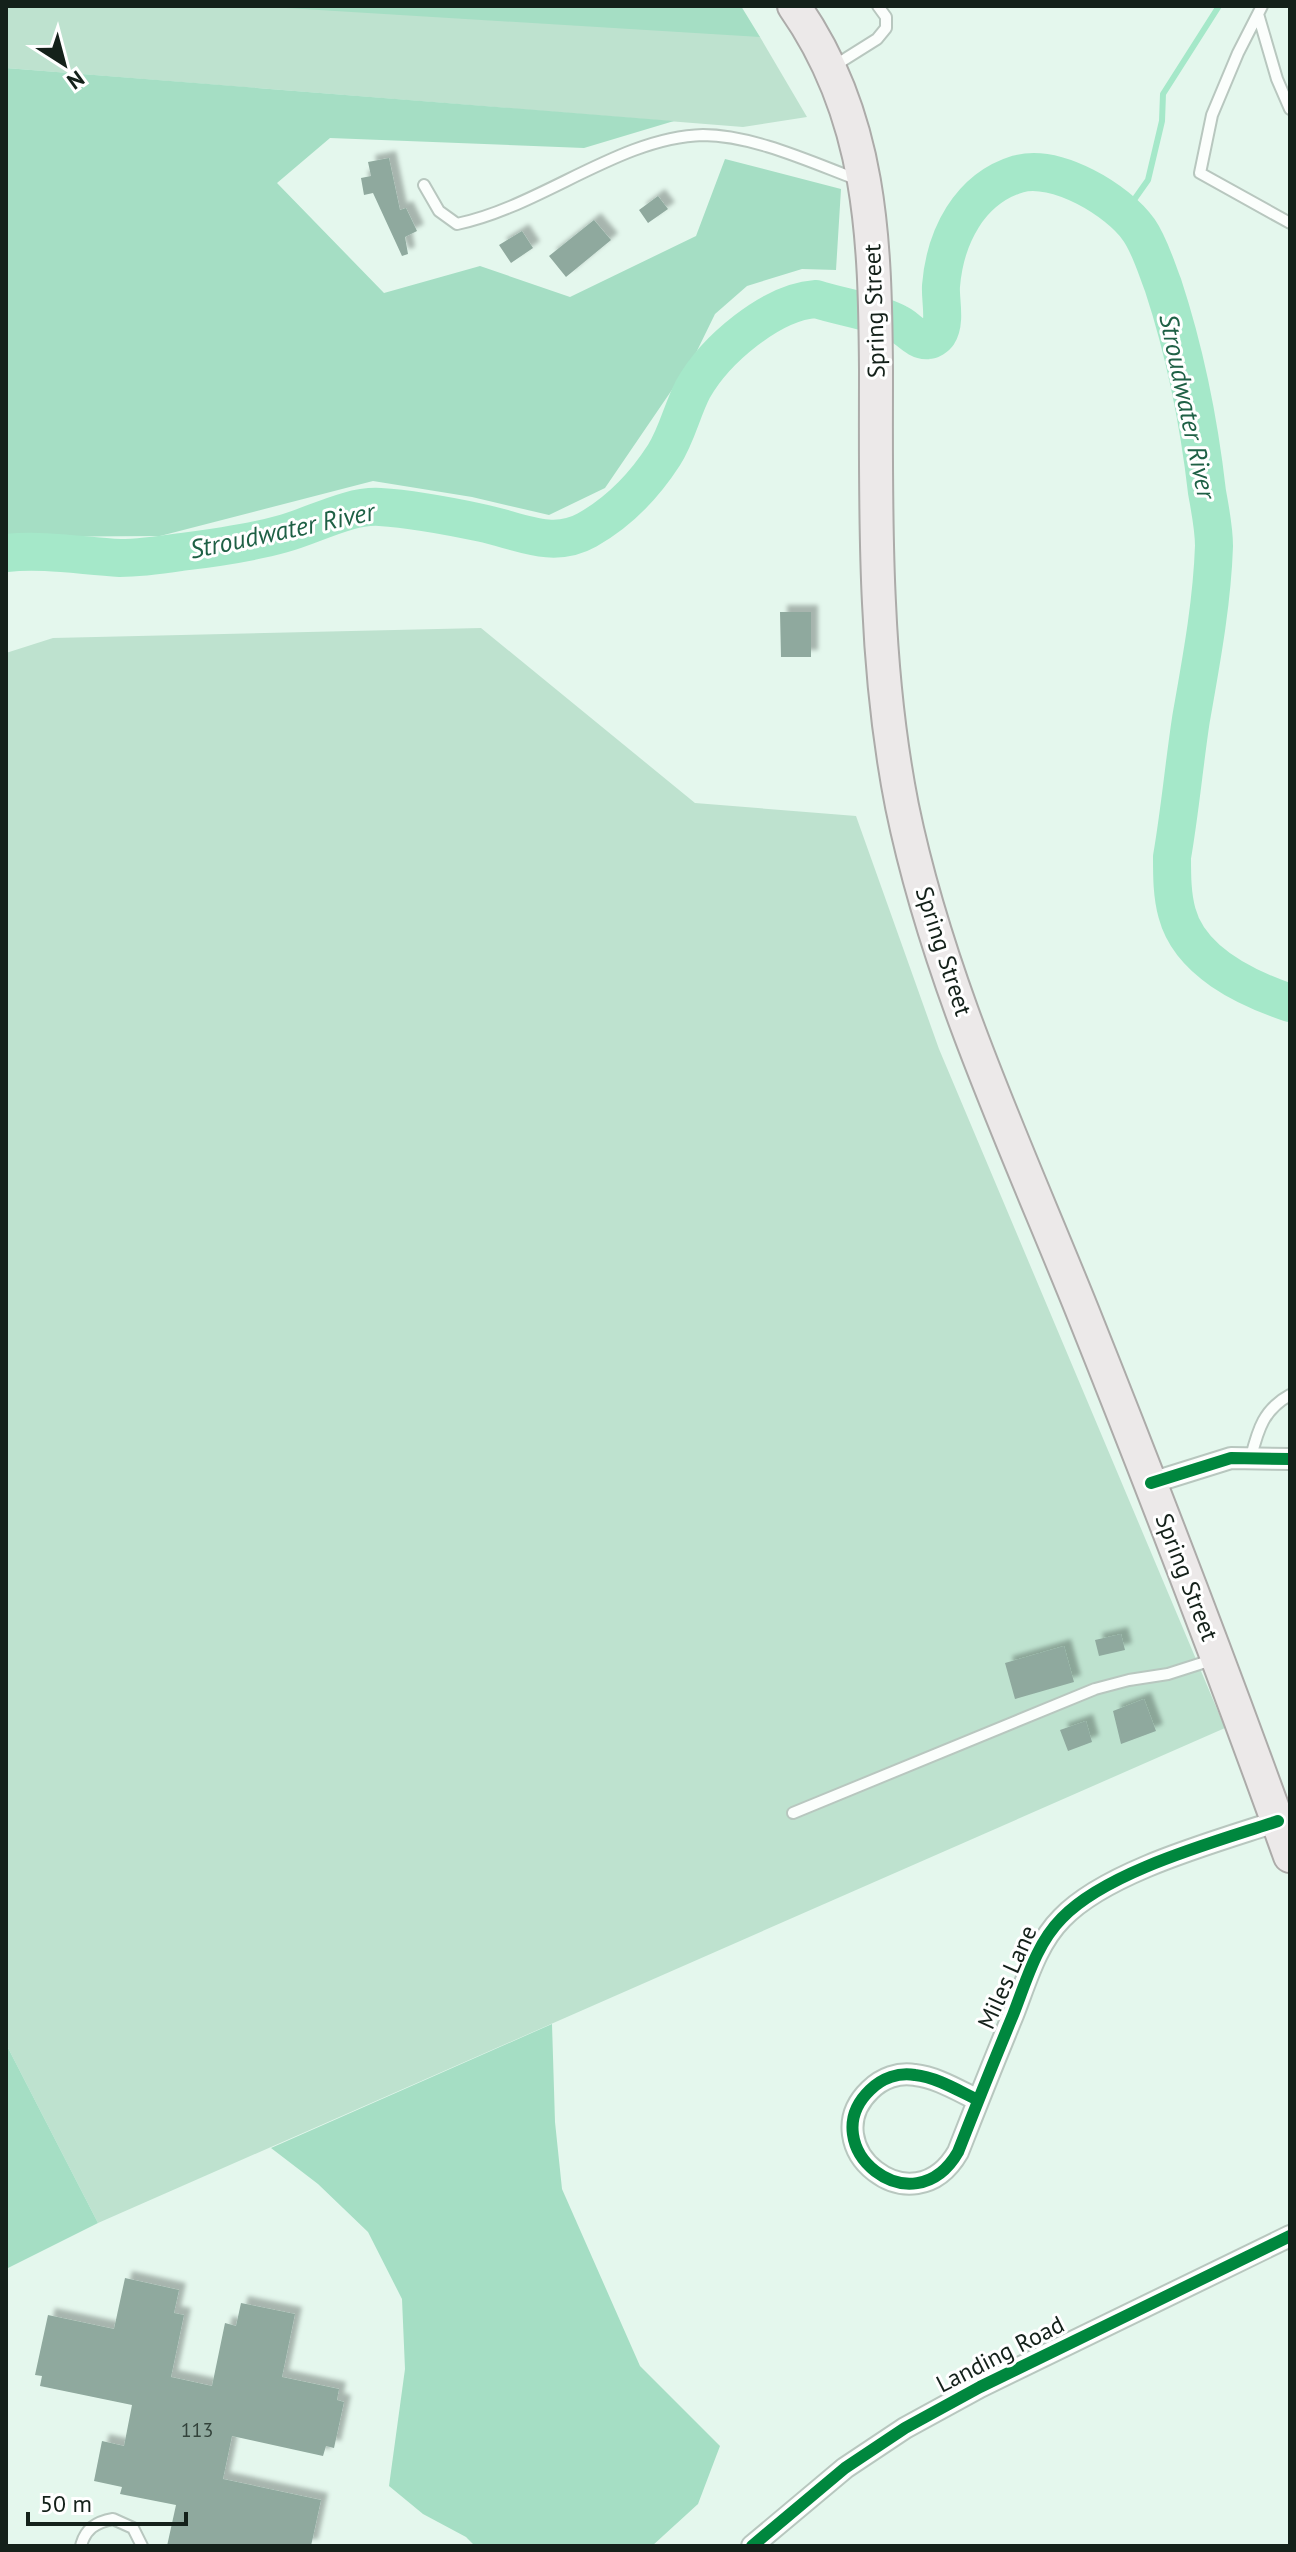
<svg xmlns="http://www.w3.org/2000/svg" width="1296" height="2552" viewBox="0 0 1296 2552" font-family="'PT Sans',sans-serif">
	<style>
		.green { fill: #bee2cf }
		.forest { fill: #a5dec4 }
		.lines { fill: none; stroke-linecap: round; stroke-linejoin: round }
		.stream { stroke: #a5e8c9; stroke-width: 6 }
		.river { stroke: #a5e8c9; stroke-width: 38 }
		.building { fill: #8fa99e; filter: url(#shadow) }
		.lane-casing { stroke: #b8c7bf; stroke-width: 14 }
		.street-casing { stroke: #b8c7bf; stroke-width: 24 }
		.primary-casing { stroke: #acaba9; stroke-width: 36 }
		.lane { stroke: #fbfefc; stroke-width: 10 }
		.street { stroke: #fbfefc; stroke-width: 20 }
		.primary { stroke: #ece9e9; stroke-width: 32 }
		.cycleway-casing { stroke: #fff; stroke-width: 17 }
		.cycleway { stroke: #00873e; stroke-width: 12 }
		.labels { text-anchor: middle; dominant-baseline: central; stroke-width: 6; stroke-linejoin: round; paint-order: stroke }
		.number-label { font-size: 20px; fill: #33433b }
		.street-label { font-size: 24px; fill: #14211a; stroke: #fff }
		.water-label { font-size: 26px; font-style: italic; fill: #1e6045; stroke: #fff }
	</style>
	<defs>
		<filter id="shadow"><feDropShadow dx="7" dy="-7" stdDeviation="2" flood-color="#0004"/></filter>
	</defs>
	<rect width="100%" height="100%" fill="#e4f7ed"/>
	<path class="green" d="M6,6h711l43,31 47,80 -64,10 -737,-59z
		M481,628l214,175 161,13 83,233 286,679 -1127,495 -92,-179v-1391l47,-15z"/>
	<path class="forest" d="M254,6h487l19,31z
		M6,68l668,53 -90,27 -254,-10 -53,45 107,110 96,-27 90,31 126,-61 29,-77 116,30 -5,81 -34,-1 -55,17 -32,28 -22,45 -88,129 -56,27 -77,-18 -99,-16 -213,55 -154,1z
		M552,2024l3,98 7,67 78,177 80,80 -22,58 -46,42h-177l-9,-9 -43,-23 -34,-28 16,-117 -3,-70 -34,-67 -50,-48 -47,-36z
		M6,2044l92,179 -92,46z"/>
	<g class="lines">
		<path class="stream" d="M1124,214l24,-34 14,-59 1,-27 56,-88"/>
		<path class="river" d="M6,553c39,-4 76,3 114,5 20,0 41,-3 61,-6 33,-4 69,-9 101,-18 31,-8 66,-29 98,-27 34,2 69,9 102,16 35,7 70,27 105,7 32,-18 57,-44 77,-75 13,-20 18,-45 29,-66 22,-39 78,-87 123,-90 24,8 61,13 81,24 10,4 20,19 31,17 3,0 8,-3 10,-6 8,-12 2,-35 3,-48 4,-49 28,-97 77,-112 38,-11 100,26 121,56 11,16 17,37 24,55 22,67 36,137 44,207 3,17 7,36 7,54 -2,58 -13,116 -23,173 -7,46 -11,92 -19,138 0,19 0,38 5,56 13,49 69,75 113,90"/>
	</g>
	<path class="building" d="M389,158l11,52 6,-2 11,23 -12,6 3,17 -6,2 -29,-63 -9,2 -3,-17 10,-2 -3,-14z
		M658,196l10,13 -20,14 -9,-13z
		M594,220l17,20 -45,37 -17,-21z
		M522,231l11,17 -22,15 -12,-18z
		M780,612h31v45h-30z
		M1121,1634l4,16 -26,6 -4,-16z
		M1064,1646l10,36 -59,17 -10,-36z
		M1144,1699l12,32 -35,13 -8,-33z
		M1086,1721l6,21 -24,9 -8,-21z
		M125,2278l54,12 -5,23 10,2 -13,62 41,9 13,-63 11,3 5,-23 54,11 -13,63 57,12 -2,11 7,2 -10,46 -8,-2 -3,10 -91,-20 -9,43 98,21 -10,46h-144l9,-41 -56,-11 2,-7 -28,-6 8,-40 22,5 8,-41 -92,-19 2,-10 -7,-1 13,-60 66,14z"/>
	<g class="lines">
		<defs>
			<path id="lane" d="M1262,6l-24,47 -26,62 -12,58 90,50
				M1258,14l19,65 13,30
				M834,66l43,-27 9,-11v-11l-8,-11
				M424,185l15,26 18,13c83,-17 163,-87 246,-89 49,0 108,27 153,44
				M1251,1457c7,-28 13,-48 39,-62
				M793,1813l302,-124 34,-9 39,-6 47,-15
				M81,2546c4,-17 15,-24 32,-27l20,9 9,18"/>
			<path id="street" d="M1151,1483l80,-25 59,1
				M978,2100c-19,-9 -42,-23 -63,-25 -16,-3 -33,3 -45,15 -58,56 43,140 88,62 18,-46 36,-91 55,-137 13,-33 23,-71 49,-97 45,-47 153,-76 216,-97
				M752,2546l93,-78 60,-40 75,-41 310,-151"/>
			<path id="primary" d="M794,6c78,111 81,233 82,364 0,77 -1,155 3,233 3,68 10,137 23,203 36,175 114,340 180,504 72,180 142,362 208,546"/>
		</defs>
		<use href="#lane" class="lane-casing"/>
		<use href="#street" class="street-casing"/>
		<use href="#primary" class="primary-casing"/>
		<use href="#lane" class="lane"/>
		<use href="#street" class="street"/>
		<use href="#primary" class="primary"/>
		<defs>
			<path id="cycleway" d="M1151,1483l80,-25 59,1
				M978,2100c-19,-9 -42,-23 -63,-25 -16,-3 -33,3 -45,15 -58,56 43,140 88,62 18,-46 36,-91 55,-137 13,-33 23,-71 49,-97 45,-47 153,-76 216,-97
				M752,2546l93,-78 60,-40 75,-41 310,-151"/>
		</defs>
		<use href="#cycleway" class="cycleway-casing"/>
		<use href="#cycleway" class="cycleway"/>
	</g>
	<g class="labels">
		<g class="number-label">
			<text x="197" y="2430">113</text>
		</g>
		<g class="street-label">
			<text transform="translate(874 311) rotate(-92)">Spring Street</text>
			<text transform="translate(944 951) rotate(72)">Spring Street</text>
			<text transform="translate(1187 1577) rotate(69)">Spring Street</text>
			<text transform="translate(1007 1977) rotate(-66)">Miles Lane</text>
			<text transform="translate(1000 2354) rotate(-27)">Landing Road</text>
		</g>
		<g class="water-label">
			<text transform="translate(1188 406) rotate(78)">Stroudwater River</text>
			<text transform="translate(282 530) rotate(-12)">Stroudwater River</text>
		</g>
	</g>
	<rect width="1296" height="2552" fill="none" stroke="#14211a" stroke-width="16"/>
	<g transform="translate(64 64) rotate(144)" stroke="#ffffff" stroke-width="6" paint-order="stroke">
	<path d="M0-6L14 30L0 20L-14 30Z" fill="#14211a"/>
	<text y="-12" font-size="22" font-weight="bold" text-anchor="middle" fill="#14211a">N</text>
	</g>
	<path d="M28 2512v12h158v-12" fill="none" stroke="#14211a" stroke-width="4"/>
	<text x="40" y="2512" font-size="24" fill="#14211a" stroke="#ffffff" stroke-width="6" paint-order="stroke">50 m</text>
</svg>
